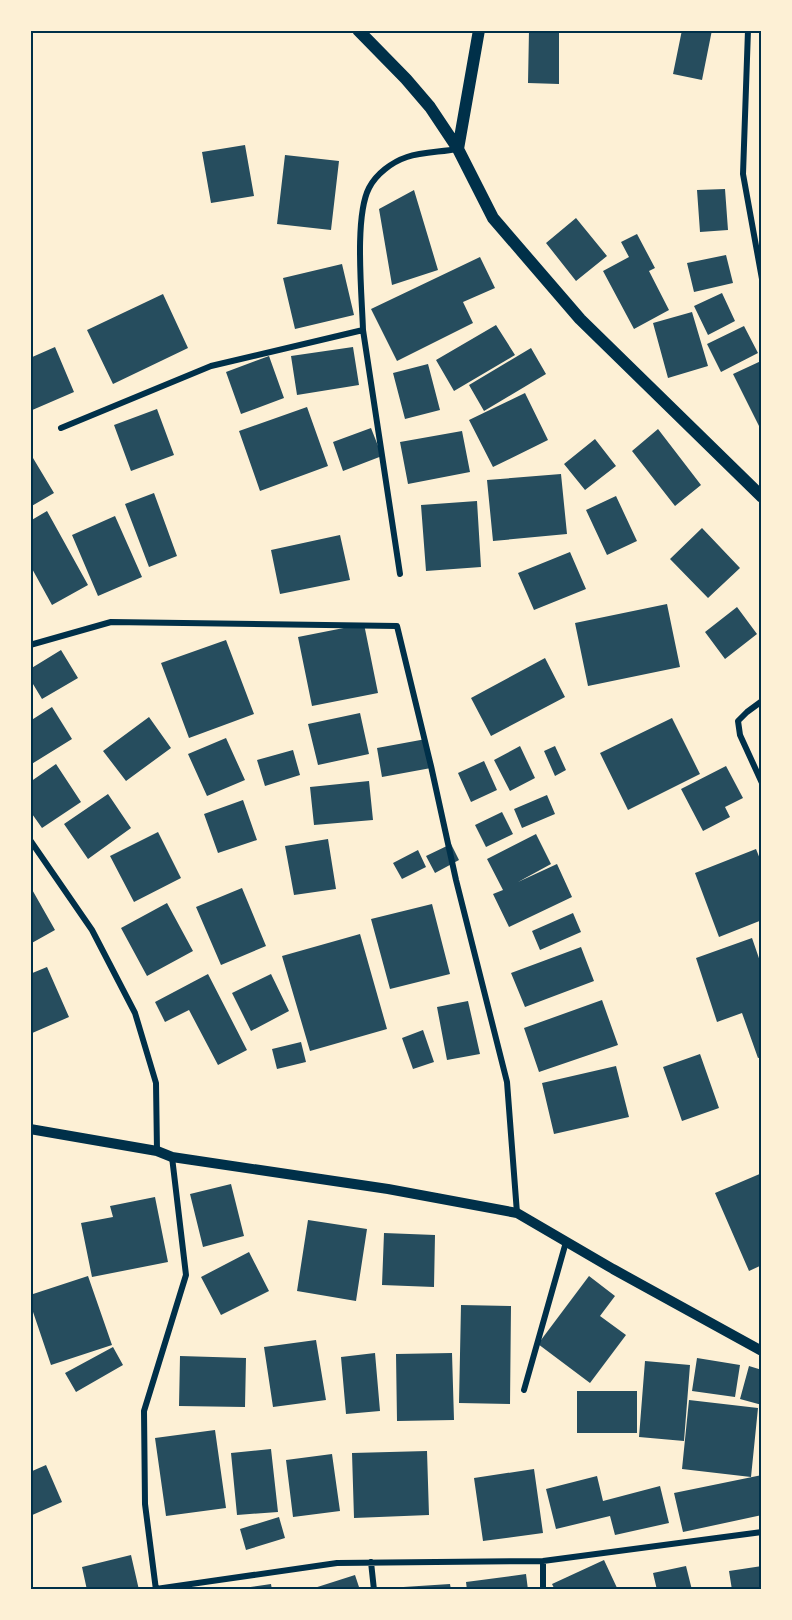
<svg xmlns="http://www.w3.org/2000/svg" width="792" height="1620" viewBox="0 0 792 1620" font-family="'PT Sans',sans-serif">
	<style>
		.building { fill: #264d5e }
		.lines { fill: none; stroke-linecap: round; stroke-linejoin: round }
		.minor { stroke: #003049; stroke-width: 6 }
		.tertiary { stroke: #003049; stroke-width: 10 }
		.secondary { stroke: #003049; stroke-width: 12 }
		.neatline { fill: none; stroke: #003049; stroke-width: 2 }
	</style>
	<rect width="100%" height="100%" fill="#fdf0d5"/>
	<path class="building" d="M529,30h30v54l-31,-1z
		M682,30h30l-10,50 -29,-6z
		M245,145l9,51 -43,7 -9,-51z
		M285,155l54,6 -8,69 -54,-6z
		M725,189l3,41 -28,2 -3,-42z
		M414,190l24,80 -46,15 -13,-76z
		M576,218l31,38 -31,25 -30,-38z
		M637,234l18,34 -6,3 20,39 -35,19 -31,-58 26,-14 -8,-15z
		M726,255l7,28 -39,9 -7,-29z
		M480,257l15,31 -32,14 10,21 -76,38 -26,-52z
		M342,264l12,51 -59,14 -12,-51z
		M722,293l13,28 -27,14 -14,-29z
		M163,294l25,54 -75,36 -26,-54z
		M692,312l16,54 -40,12 -15,-55z
		M496,325l19,30 -61,36 -18,-31z
		M744,326l14,27 -37,19 -14,-28z
		M55,347l19,45 -44,19v-53z
		M353,347l6,38 -62,10 -6,-39z
		M531,348l15,26 -62,37 -15,-26z
		M269,356l15,42 -43,16 -15,-42z
		M761,361l1,2v69l-29,-58z
		M428,364l12,46 -35,9 -12,-46z
		M525,393l23,47 -55,27 -24,-47z
		M307,407l21,59 -68,25 -21,-60z
		M157,409l17,46 -43,16 -17,-46z
		M371,428l11,28 -39,15 -10,-29z
		M658,429l43,56 -26,21 -43,-55z
		M462,431l8,41 -62,12 -8,-42z
		M595,439l21,27 -31,24 -21,-26z
		M33,458l21,35 -24,14v-48z
		M561,474l6,60 -74,7 -6,-61z
		M154,493l23,63 -28,11 -24,-63z
		M616,496l21,45 -30,14 -21,-45z
		M477,501l4,66 -55,4 -5,-66z
		M47,511l41,74 -36,20 -22,-40v-44z
		M115,516l27,61 -44,19 -26,-61z
		M702,528l38,40 -32,30 -38,-39z
		M340,535l10,45 -70,14 -9,-44z
		M570,552l16,37 -52,21 -16,-37z
		M667,604l13,63 -92,19 -13,-63z
		M737,607l20,27 -32,25 -20,-27z
		M364,624l14,69 -66,13 -14,-69z
		M226,640l28,74 -65,24 -28,-75z
		M61,650l17,28 -36,21 -12,-20v-10z
		M545,658l20,39 -74,39 -20,-38z
		M52,707l20,32 -42,26v-44z
		M360,713l9,41 -51,11 -10,-41z
		M149,717l22,31 -45,33 -23,-30z
		M672,718l28,56 -72,36 -28,-57z
		M226,738l19,42 -38,16 -19,-42z
		M426,739l5,29 -49,9 -5,-29z
		M520,746l15,32 -25,13 -16,-31z
		M555,746l11,24 -11,6 -11,-25z
		M293,750l7,25 -35,11 -8,-26z
		M484,761l13,29 -26,12 -13,-29z
		M56,764l25,38 -39,26 -12,-17v-29z
		M726,766l17,32 -18,9 5,10 -27,14 -22,-42z
		M369,781l4,39 -59,5 -4,-38z
		M108,794l23,34 -43,31 -24,-35z
		M547,795l8,19 -33,14 -8,-19z
		M243,800l14,40 -39,13 -14,-39z
		M502,812l11,22 -27,13 -11,-22z
		M158,832l23,46 -47,24 -24,-46z
		M536,834l15,30 -33,18 39,-18 15,33 -63,30 -16,-33 10,-4 -16,-31z
		M328,839l8,50 -42,6 -9,-49z
		M451,844l8,16 -24,13 -9,-17z
		M756,849l6,15v56l-43,17 -24,-64z
		M418,850l8,17 -24,12 -9,-16z
		M30,886l25,44 -25,14z
		M242,888l24,58 -45,19 -25,-58z
		M167,903l26,48 -46,25 -26,-48z
		M432,904l18,70 -60,15 -19,-70z
		M573,913l8,19 -41,18 -8,-19z
		M360,934l27,95 -77,22 -28,-95z
		M752,938l10,29v90l-4,1 -16,-45 -25,9 -21,-64z
		M581,947l13,34 -69,26 -14,-34z
		M47,967l22,50 -39,17v-60z
		M208,974l39,76 -29,15 -29,-55 -24,12 -10,-20z
		M271,974l18,37 -38,20 -19,-38z
		M602,1000l16,45 -79,27 -15,-44z
		M468,1001l12,53 -33,6 -10,-53z
		M423,1030l11,32 -21,7 -11,-31z
		M301,1042l5,20 -29,7 -5,-20z
		M700,1054l19,54 -37,13 -19,-54z
		M616,1066l13,51 -75,17 -12,-51z
		M762,1173v92l-13,6 -34,-78z
		M231,1184l13,52 -41,11 -13,-53z
		M155,1197l13,65 -76,15 -11,-54 32,-6 -3,-11z
		M308,1220l59,9 -11,72 -59,-10z
		M384,1233l51,2 -1,52 -52,-2z
		M249,1252l20,39 -48,24 -20,-38z
		M88,1276l24,69 -61,20 -21,-62v-8z
		M589,1276l26,20 -15,20 26,19 -36,48 -52,-39z
		M461,1305l50,1 -1,98 -51,-1z
		M316,1340l10,60 -53,7 -9,-60z
		M113,1347l10,18 -47,27 -11,-19z
		M375,1353l5,58 -34,3 -5,-57z
		M452,1353l2,67 -57,1 -1,-67z
		M180,1356l66,2 -1,49 -66,-1z
		M697,1358l43,7 -5,32 -43,-6z
		M645,1361l45,4 -6,76 -45,-4z
		M749,1366l13,4v35l-22,-6z
		M577,1391h60v42h-60z
		M689,1400l69,8 -7,69 -69,-8z
		M215,1430l11,78 -60,8 -11,-78z
		M271,1449l7,63 -41,3 -6,-62z
		M427,1451l2,64 -75,3 -2,-65z
		M332,1454l8,57 -47,6 -7,-57z
		M46,1465l16,37 -32,14v-44z
		M534,1469l9,64 -60,8 -9,-63z
		M762,1475v40l-79,17 -9,-39z
		M597,1476l6,25 57,-15 9,37 -54,12 -5,-19 -54,13 -10,-40z
		M279,1517l6,21 -39,12 -6,-21z
		M131,1555l8,35h-52l-5,-23z
		M604,1560l14,30h-63l-3,-6z
		M686,1566l6,24h-35l-4,-17z
		M762,1566v24h-30l-3,-19z
		M526,1574l2,16h-61l-1,-8z
		M355,1575l5,15h-52z
		M271,1584l1,6h-36v-1z
		M450,1584l1,6h-63v-2z"/>
	<g class="lines">
		<path class="minor" d="M748,30l-5,144 19,105
			M363,330l37,244
			M61,428l150,-62 152,-36c-1,-34 -9,-113 6,-142 7,-14 23,-26 38,-31 15,-5 34,-5 50,-8
			M30,645l81,-23 286,4 34,140 25,114 51,202 10,131
			M762,701l-15,11 -9,9 2,14 22,48
			M30,840l62,90 43,83 21,70 1,68
			M524,1390l42,-148
			M543,1561v29
			M371,1562l3,28
			M156,1589l181,-26 206,-2 219,-29
			M156,1590l-11,-86 -1,-93 42,-136 -14,-118"/>
		<path class="tertiary" d="M30,1129l127,22 15,6 216,32 129,24 96,56 149,82"/>
		<path class="secondary" d="M358,30l48,49 24,28 28,42 35,69 87,101 182,178
			M458,149l21,-119"/>
	</g>
	<rect width="792" height="1620" fill="none" stroke="#fdf0d5" stroke-width="63"/>
	<rect x="32" y="32" width="728" height="1556" class="neatline"/>
</svg>
